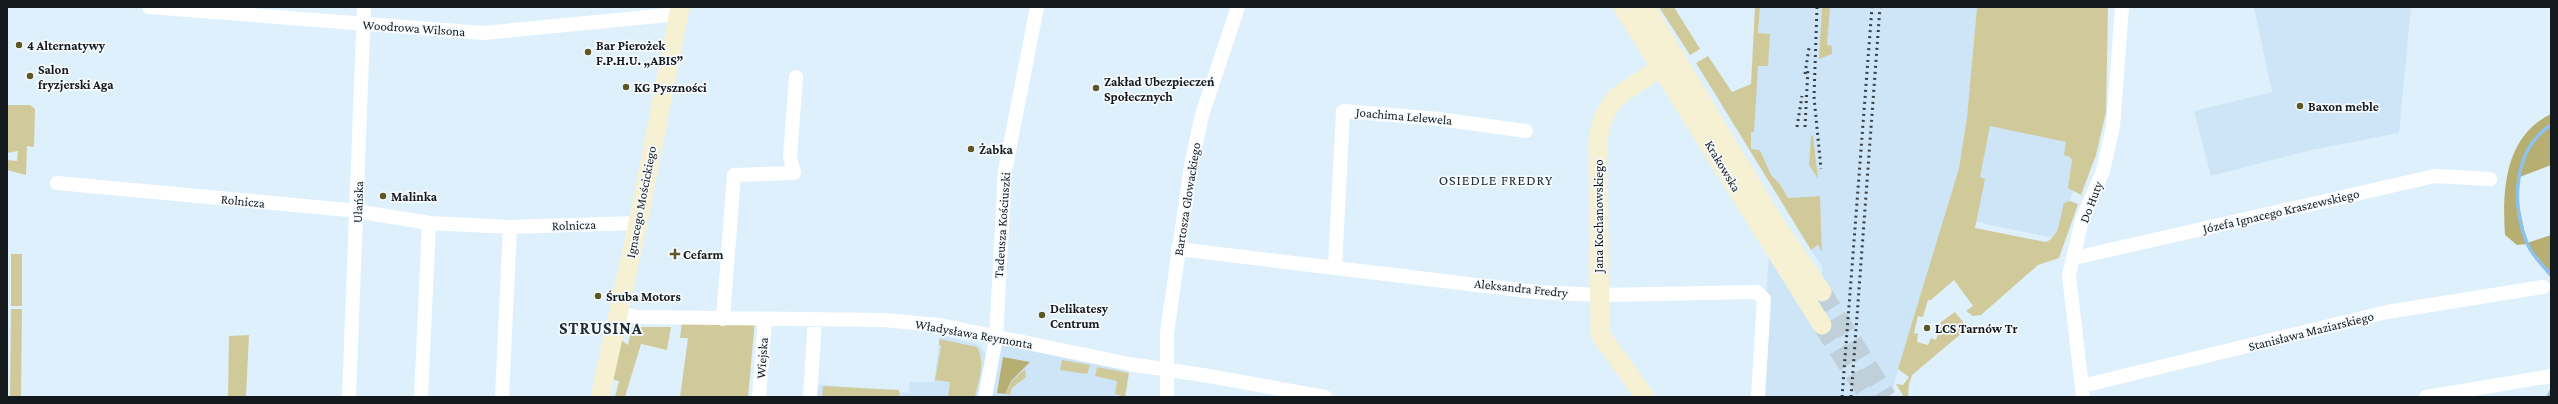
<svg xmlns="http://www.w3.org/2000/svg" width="2558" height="404" viewBox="0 0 2558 404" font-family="'Crimson Pro',serif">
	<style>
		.built { fill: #cee5f8 }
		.green { fill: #d0ca9b }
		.forest { fill: #b7af71 }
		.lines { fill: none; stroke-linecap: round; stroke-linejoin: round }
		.stream { stroke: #8cc2ec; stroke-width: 3.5 }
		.secondary-tunnel { stroke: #c0d0db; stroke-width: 19; stroke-dasharray: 19 10; stroke-linecap: butt }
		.street { stroke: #fff; stroke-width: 14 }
		.secondary { stroke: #f5f1d2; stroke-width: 19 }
		.rail { stroke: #384045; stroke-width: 3; stroke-dasharray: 2 4; stroke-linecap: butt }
		.poi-dot { fill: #5d5723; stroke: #f7fbfe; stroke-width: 1.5 }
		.labels { text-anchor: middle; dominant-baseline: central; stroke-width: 3.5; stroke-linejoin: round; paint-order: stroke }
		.street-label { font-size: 13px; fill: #13191d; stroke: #f7fbfe }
		.poi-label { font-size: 13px; font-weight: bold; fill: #13191d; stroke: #f7fbfe; text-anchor: start }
		.neighbourhood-label { font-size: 14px; letter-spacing: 1px; fill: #202d37; stroke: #f7fbfe }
		.district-label { font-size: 17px; font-weight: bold; letter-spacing: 1px; fill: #202d37; stroke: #f7fbfe }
	</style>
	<rect width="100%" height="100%" fill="#dff0fd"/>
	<path class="built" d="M1760,7h217l-10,110 -8,51 -69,229h-132l12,-154 52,81v-58l-11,-16 7,-5 4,6 -2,-55 -32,2 -8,-14 -9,-9 -11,-25h-10z
		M2254,7h157l-12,126 -88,17 -100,26 -17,-65 78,-19z
		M1989,123l105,22 -41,93 -81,-17z
		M940,335l39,10 7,10 -8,42h-164l1,-13 94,9 1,-11h24z
		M996,338l133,26 -4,33h-140z"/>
	<path class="green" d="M1659,7h15l26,42 -10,6z
		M1755,7h5l-2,26 12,1 -2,32h-10l-4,66h-3v17l9,1 11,25 9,9 8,14 32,-2 2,56 -4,-7 -7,5 -115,-187 12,-7 24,36 19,-8z
		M1822,7h8l-3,38 5,1v8l-13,5z
		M1977,7h131l-2,105 -10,43 -15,40 -13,-7 4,-28 -2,-3 -6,-2 2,-13 -76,-16 -10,51 5,2 -10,49 71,14c14,-5 14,-27 18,-39l6,-2 8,3 -19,54 -21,7 -57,50 -8,1 -7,-5 7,-5 -19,-26 -23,20h-3l-5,17 -5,-1 -4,17 4,1 -1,8 11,3 3,-7 5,2 5,-18 14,-10 13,16 -56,47 -3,9 -1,13h-4l-8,-13 7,1 6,-8 -11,-8 61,-201 8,-51z
		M7,105h23l5,4 -1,38 -7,-1 -1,29 -19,-5v-10l10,1 1,-10 -11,2z
		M1811,136h2l5,43 -9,-14z
		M11,254h11v52h-11z
		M11,309h11l-1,88h-11z
		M755,320l-7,77h-68l8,-59h-8l2,-16z
		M632,327h39l-4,23 -26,-6 -16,53h-10l4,-16 -8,-2 9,-40 8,6z
		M249,335l-3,62h-18l1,-61z
		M939,339l38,8c9,14 1,35 -2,50h-27l2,-15 -15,-2 6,-34 -2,-1z
		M1062,360l28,5 -3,9 -27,-4z
		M1097,367l32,6 -4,24 -10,-3 2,-13 -22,-5z
		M1025,369l1,8 -14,11 -2,7 -5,-1 6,-12z
		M823,386l76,4 1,7h-78z"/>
	<path class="forest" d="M2551,114v51l-34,13v18l10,47 24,-8v39l-24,-30 -10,1 -12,-10c-3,-45 0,-99 46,-121z
		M1003,357l27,5 -19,19 -6,13 -8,-1z"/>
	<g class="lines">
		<path class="stream" d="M2551,125c-38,24 -40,79 -24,118 4,11 16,23 24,32
			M2548,397l3,-6"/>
		<path class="secondary-tunnel" d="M1822,292l65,105
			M1822,325l47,72"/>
		<path class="street" d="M149,7l335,26 194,-19
			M57,183l292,27 80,13 81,4 128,-4
			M1178,249l357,43 64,3 158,-3 7,7 -6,98
			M2074,258l361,-82 55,3
			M1335,267l8,-156 96,8 87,12
			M619,313l18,4 246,3 57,5 189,39 74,11 122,22
			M723,319l11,-144 60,-2 -4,-16 6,-80
			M2082,386l305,-74 156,-25
			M349,397l15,-390
			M421,397l8,-174
			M502,397l8,-170
			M759,397l6,-78
			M810,397l5,-77
			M985,397l11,-59 9,-167 32,-164
			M1167,397v-64l24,-168 11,-50 36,-108
			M2083,397l-14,-122 13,-55 21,-49 10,-44 9,-120
			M2426,397l125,-21"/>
		<path class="secondary" d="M1623,7l199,318
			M1645,7l130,217 47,68
			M600,397l38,-174 42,-216
			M1645,397l-45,-63 -2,-193c2,-18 7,-32 20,-45l58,-39"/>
		<path class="rail" d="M1817,7l-3,90 7,72
			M1805,74l4,-26
			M1797,127l5,-31
			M1805,127l3,-59
			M1842,397l30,-390
			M1851,397l29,-390"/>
	</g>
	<g class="poi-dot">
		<circle cx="19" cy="45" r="4"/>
		<circle cx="588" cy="52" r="4"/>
		<circle cx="30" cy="76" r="4"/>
		<circle cx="626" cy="87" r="4"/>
		<circle cx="1096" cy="88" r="4"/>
		<circle cx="2300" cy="106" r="4"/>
		<circle cx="971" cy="149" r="4"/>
		<circle cx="383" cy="196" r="4"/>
		<path d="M673 248h4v4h4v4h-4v4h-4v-4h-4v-4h4z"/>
		<circle cx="598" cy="296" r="4"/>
		<circle cx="1042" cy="315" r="4"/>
		<circle cx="1927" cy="328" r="4"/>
	</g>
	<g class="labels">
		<g class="street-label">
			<text transform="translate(414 28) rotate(4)">Woodrowa Wilsona</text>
			<text transform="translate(1404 116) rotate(5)">Joachima Lelewela</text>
			<text transform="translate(1723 166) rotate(59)">Krakowska</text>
			<text transform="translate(1187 199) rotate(-81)">Bartosza Głowackiego</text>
			<text transform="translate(243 201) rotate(6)">Rolnicza</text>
			<text transform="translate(358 202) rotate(-88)">Ułańska</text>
			<text transform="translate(641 202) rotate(-79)">Ignacego Mościckiego</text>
			<text transform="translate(2091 202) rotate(-69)">Do Huty</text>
			<text transform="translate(2281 211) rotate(-13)">Józefa Ignacego Kraszewskiego</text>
			<text transform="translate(1598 216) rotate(-90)">Jana Kochanowskiego</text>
			<text transform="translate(574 225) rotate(-2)">Rolnicza</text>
			<text transform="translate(1002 225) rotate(-86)">Tadeusza Kościuszki</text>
			<text transform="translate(1521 288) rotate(6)">Aleksandra Fredry</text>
			<text transform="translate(2311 331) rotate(-14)">Stanisława Maziarskiego</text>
			<text transform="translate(974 334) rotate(10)">Władysława Reymonta</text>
			<text transform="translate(762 358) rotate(-86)">Wiejska</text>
		</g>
		<g class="poi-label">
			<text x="27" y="45">4 Alternatywy</text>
			<text x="596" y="45">Bar Pierożek<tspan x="596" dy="15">F.P.H.U. „ABIS”</tspan></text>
			<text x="38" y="69">Salon<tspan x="38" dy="15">fryzjerski Aga</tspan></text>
			<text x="1104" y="81">Zakład Ubezpieczeń<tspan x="1104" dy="15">Społecznych</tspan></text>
			<text x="634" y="87">KG Pyszności</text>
			<text x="2308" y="106">Baxon meble</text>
			<text x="979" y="149">Żabka</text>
			<text x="391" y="196">Malinka</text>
			<text x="683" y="254">Cefarm</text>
			<text x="606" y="296">Śruba Motors</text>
			<text x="1050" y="308">Delikatesy<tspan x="1050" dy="15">Centrum</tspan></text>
			<text x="1935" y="328">LCS Tarnów Tr</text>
		</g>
		<g class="neighbourhood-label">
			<text x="1496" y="180">OSIEDLE FREDRY</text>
		</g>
		<g class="district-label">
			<text x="601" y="328">STRUSINA</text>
		</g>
	</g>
	<rect width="2558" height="404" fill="none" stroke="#13191d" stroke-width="16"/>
</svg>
